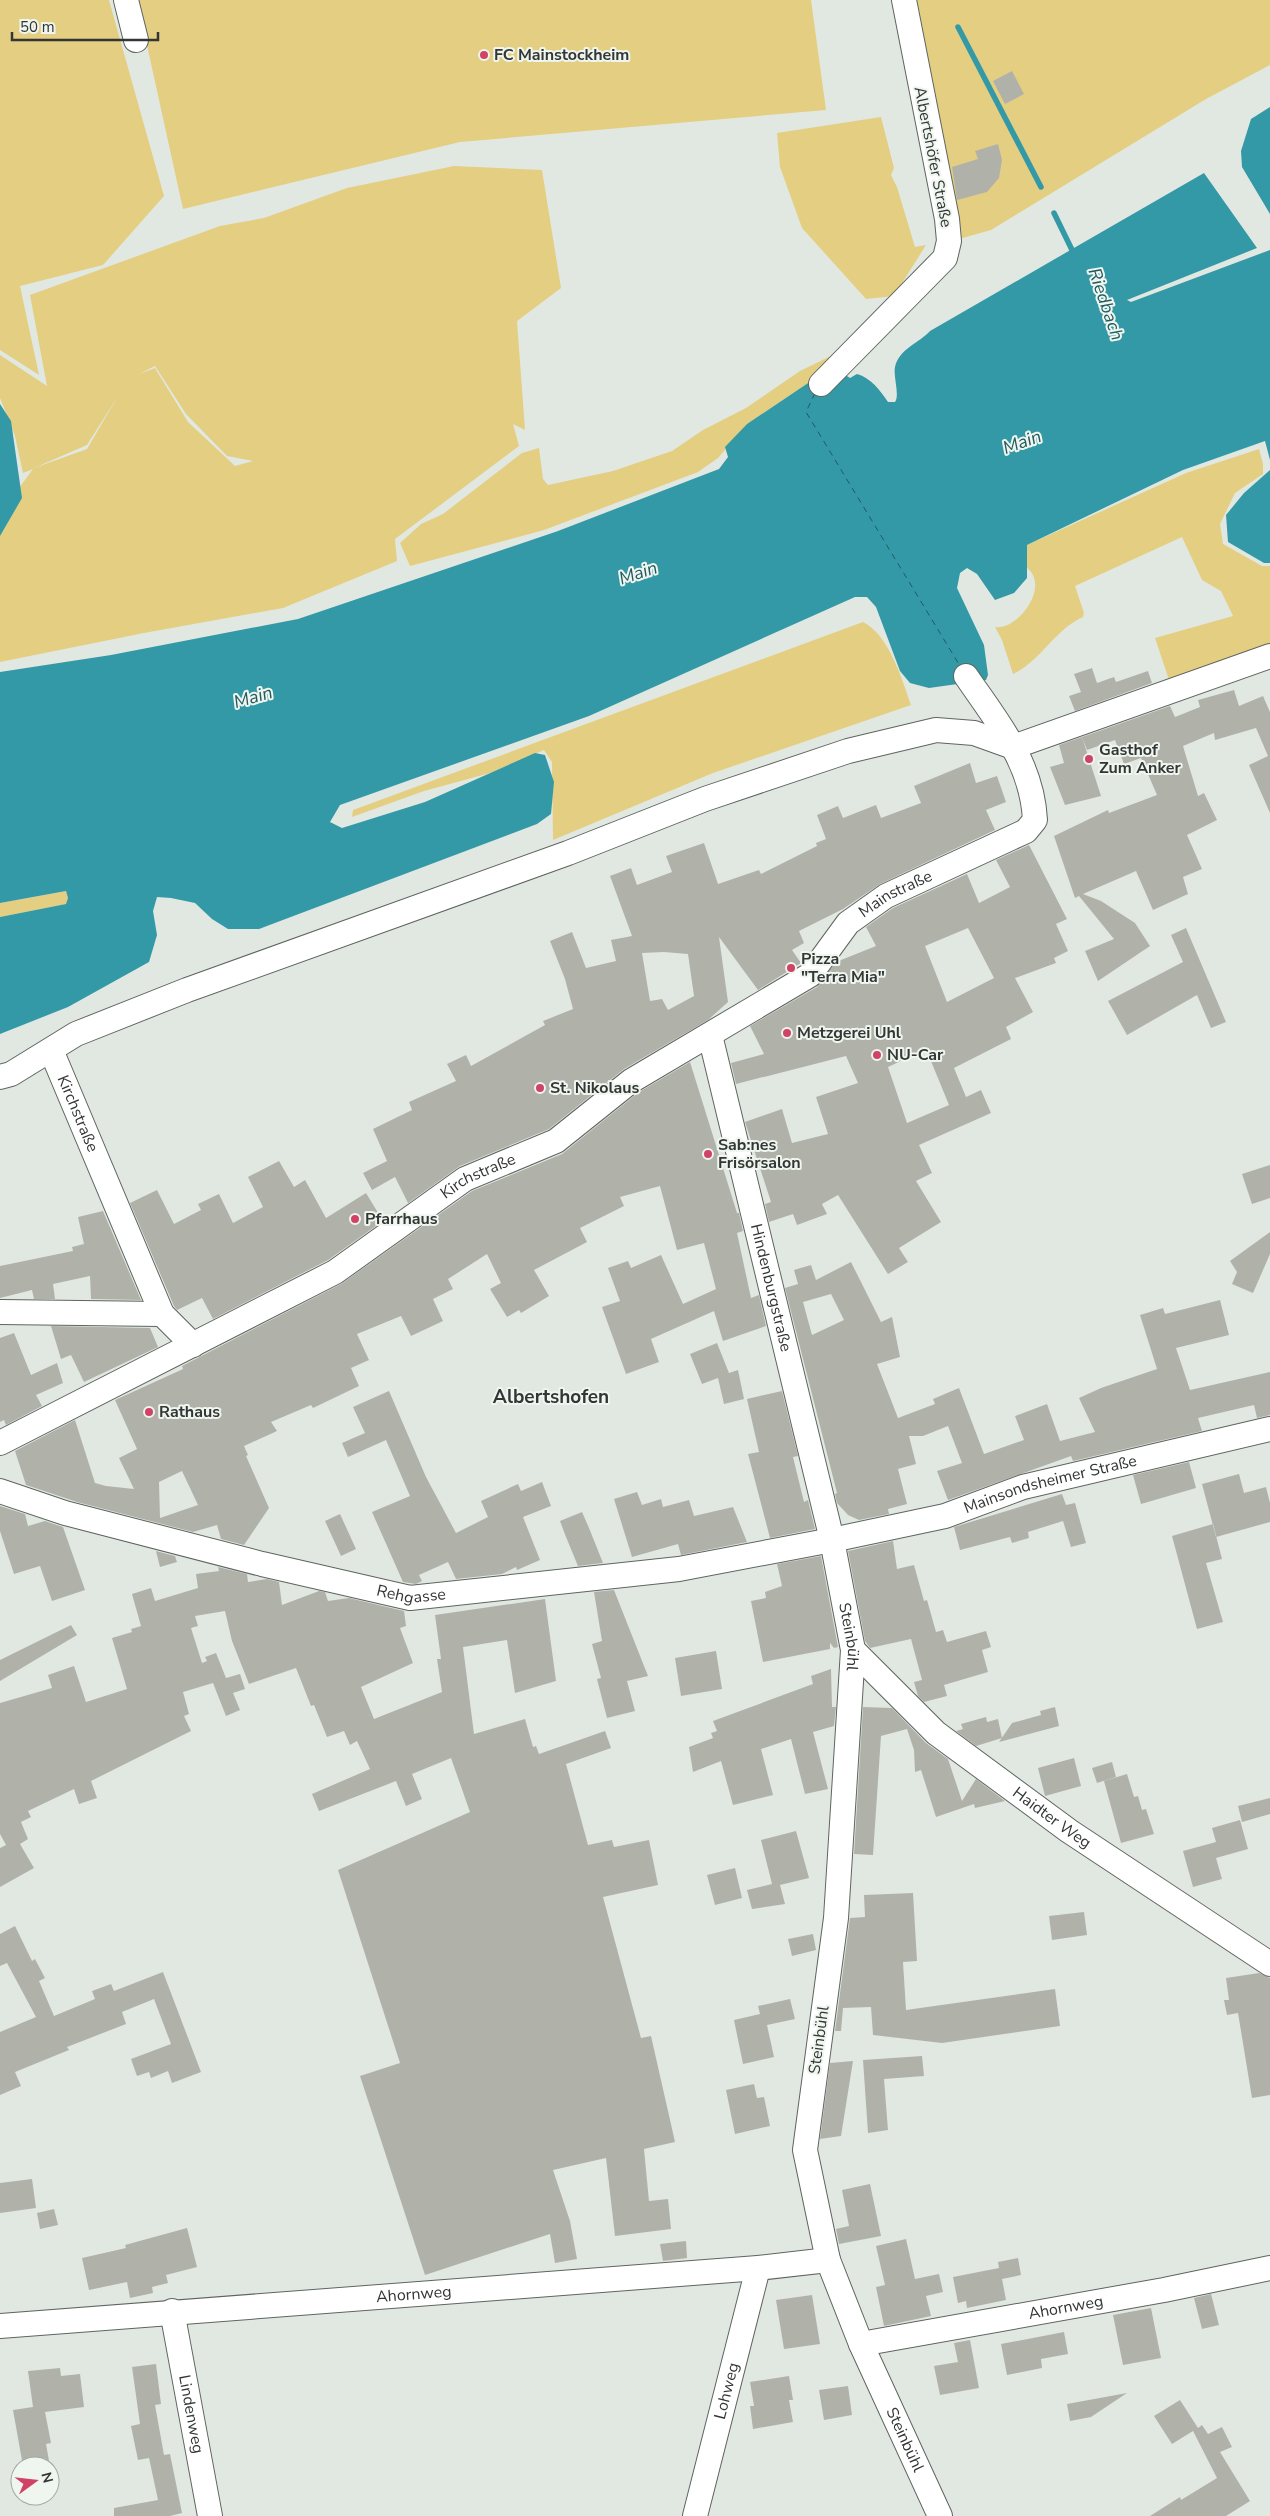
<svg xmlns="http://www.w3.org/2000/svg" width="1270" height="2516" viewBox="0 0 1270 2516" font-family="'Nunito Sans',sans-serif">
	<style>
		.green { fill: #e4ce81; fill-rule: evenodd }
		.water { fill: #3499a6 }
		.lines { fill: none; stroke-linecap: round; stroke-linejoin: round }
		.stream { stroke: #3499a6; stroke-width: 5.5 }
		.ferry { stroke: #225961; stroke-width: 1; stroke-dasharray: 6 5; stroke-linecap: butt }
		.building { fill: #b0b2aa; fill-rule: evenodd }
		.minor-casing { stroke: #5e655f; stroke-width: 26 }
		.minor { stroke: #fff; stroke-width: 24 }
		.poi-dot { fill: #d14267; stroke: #eef6ef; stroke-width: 2 }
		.labels { text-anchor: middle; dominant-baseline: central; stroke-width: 4; stroke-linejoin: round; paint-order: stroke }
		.poi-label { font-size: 16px; font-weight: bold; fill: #333634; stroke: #eef6ef; text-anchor: start }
		.street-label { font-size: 16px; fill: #333634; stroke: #eef6ef }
		.water-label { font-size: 18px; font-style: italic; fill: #225961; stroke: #eef6ef }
		.quarter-label { font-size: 19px; font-weight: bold; fill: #333634; stroke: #eef6ef }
	</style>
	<rect width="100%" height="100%" fill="#e1e8e2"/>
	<path class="green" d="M0,0h109l55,196 -61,69 -83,21 19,89 -39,-25z
		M137,0h674l15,110 -366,32 -277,67z
		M913,0h357v65l-64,34 -215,131 -32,9z
		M881,117l13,51 -3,7 6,12 18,60 11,-2 -32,51 -28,3 -64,-71 -22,-61 -3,-34z
		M454,166l88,4 19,118 -44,33 8,109 -12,-6 6,22 -124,93 2,22 -114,47 -139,25 -144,29v-148l33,-45 -10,4 -8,-37 -15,-38v-43l47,31 -17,-91 190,-69 44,-8 83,-30zM155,366l31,48 41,42 26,5 -18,5 -47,-44 -33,-54 -16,6zM118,396l-31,53 -53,19 53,-23z
		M843,350l-29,29 -67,45 -29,34 -20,14 -154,58 -134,36 -10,-23 21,-19 22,-10 79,-61 17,-5 4,31 5,6 65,-14 59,-20 31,-21 43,-22 54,-37z
		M1259,449l4,15v10l-28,19 -15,31 3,20 39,22h8v83l-100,34 -15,-45 78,-22 -12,-25 -19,-11 -20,-43 -107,49 9,27 -1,4c-29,13 -42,44 -70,57l-11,-34 -7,-13c22,4 57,-41 31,-60l1,-22 159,-72z
		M863,622c26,13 39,57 48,83l-198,68 -160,67 -1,-78 -8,-12 -54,23 -66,18 -72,26 1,-7z
		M66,891l2,7 -1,6 -67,13v-14z"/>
	<path class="water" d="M1270,107v107l-28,-47 -1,-16 10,-32z
		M1204,173l53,75 -130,52 4,2 139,-52v210l-5,-19 -82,29 -156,75v33l-13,15 -19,7 -18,-26 -10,-6 -7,5 -3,15 27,57 4,30 -2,5 -57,8 -19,-5 -10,-12 -24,-64 -9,-10h-12l-266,119 -249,89 -10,17 12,6 83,-26 110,-49 10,2 9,27 -3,32 -14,10 -278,105h-31l-16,-10 -17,-16 -24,-5 -14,-1 -4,14 4,24 -8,27 -81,45 -68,27v-117l66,-13 2,-6 -2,-7 -66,12v-231l111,-17 187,-36 260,-88 161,-62 9,-12 -3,-10 22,-23 67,-45 30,-5 6,4 7,-4c14,4 23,16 31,28h7c5,-7 -2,-25 0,-35 4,-18 24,-24 35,-36z
		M0,404l11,17 11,77 -22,38z
		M1270,470v93h-6l-36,-21 -2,-27 18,-22z"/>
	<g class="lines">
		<path class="stream" d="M958,27l83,160
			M1054,213l20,41"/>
		<path class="ferry" d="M815,393l-9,19 154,254"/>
	</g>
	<path class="building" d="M1012,71l12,23 -19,10 -12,-23z
		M998,144l4,16 -3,18 -12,14 -30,8 -5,-33 26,-8 -3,-8z
		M1092,668l5,15 17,-6 2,5 32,-11 4,12 -77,28 -6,-15 12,-4 -7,-18z
		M1234,690l5,16 24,-10 7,16v101l-21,-48 19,-9 -12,-28 -41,12 -1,-7 -31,13 15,50 6,-3 13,27 -30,15 15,34 -19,8 5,17 -35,16 -17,-39 -53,23 18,7 34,22 15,23 -52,35 -13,-30 29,-12 -35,-43 -4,2 -21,-62 54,-26 1,3 48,-18 -16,-37 -17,6 -9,-24 -28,10 -5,-13 88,-31 5,11 25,-10 -2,-7z
		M1082,737l19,59 -36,9 -15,-38 14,-4 -5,-18z
		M970,763l6,20 21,-7 9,26 -20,8 9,20 -115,54 -37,25 -44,22 5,12 -12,7 9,13 -43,27 -39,-53 9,65 -20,18 -84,49 -75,60 -89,37 -52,37 -13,-26 -23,13 -9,-17 24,-12 -14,-32 39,-19 -3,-8 47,-21 -9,-17 19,-9 5,11 74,-41 -2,-4 30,-12 -8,-30 -15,-38 22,-9 14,36 30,-7 -5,-21 21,-4 -22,-60 21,-8 6,17 35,-13 -6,-16 38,-13 14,41 41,-14 2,4 56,-28 -1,-3 10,-4 -9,-24 21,-9 5,12 33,-13 5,13 40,-15 -7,-17zM664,952l24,2 6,42 -26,14 -6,-11 -12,2 -8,-48z
		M1029,845l38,74 -11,5 12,27 -14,7 2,5 -41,15 18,34 -27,15 5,12 -57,29 12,29 15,-7 10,23 -72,32 13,28 -16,8 25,41 -42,26 9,14 -20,12 -50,-79 -16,9 5,10 -30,11 -4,-11 -24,8 -4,-18 6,-2 -26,-80 37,-13 10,34 36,-9 -12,-37 42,-14 -12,-27 -110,28 -5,-21 33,-9 -14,-28 67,-39 19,-25 40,-16 -10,-19 27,-19 74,-34 12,29 31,-16 -14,-27zM968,928l26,50 -47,24 -22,-56zM926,1049l23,56 -42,18 -19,-56z
		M1186,928l40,94 -15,6 -14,-33 -70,40 -19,-34 75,-39 -12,-27z
		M690,1062l47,151h2l4,18 -6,2 14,65 8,-3 7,31 -43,15 -9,-30 -63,28 8,23 -33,12 -24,-67 18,-6 -12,-33 20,-7 3,7 30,-13 22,49 33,-15 -12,-46 -27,7 -17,-64 -40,11 4,9 -44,22 7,14 -53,28 15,26 -28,17 -2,-3 -12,7 -17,-28 11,-6 -14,-29 -39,25 5,10 -20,10 10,22 -32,15 -10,-20 -44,18 12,26 -18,8 8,18 -46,22 -2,-3 -40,17 6,9 -33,15 4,9 -2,1 23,52 -25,37 -23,-6 -4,-14 -24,7 -116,-30 -51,-17 -11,-34 60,-31 20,63 11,3 28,3 -15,-31 18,-9 -22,-49 68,-31 -1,-3 159,-82 131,-93 90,-37 77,-62zM182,1471l16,34 -38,13 -1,-36z
		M279,1161l15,26 11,-7 21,38 40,-25 17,28 -55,39 -115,59 -11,-21 -25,12 -3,-4 -44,-103 27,-13 17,34 27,-14 -3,-6 21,-10 14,29 30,-16 -15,-30z
		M1270,1165v33l-18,6 -10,-30z
		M103,1211l38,89 -50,-1 -1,-23 -37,8 2,15h-21l-2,-9 -32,8v-32l73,-15 -1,-4 12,-3 -6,-27z
		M1270,1232v22l-17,39 -21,-9 5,-12 -7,-11z
		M851,1262l30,60 11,-5 8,40 -23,7 21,54 37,-14 -2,-5 26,-11 25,66 40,-14 -9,-24 32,-12 13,37 35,-9 -16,-34 22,-10 56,-19 -17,-54 23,-7 2,6 55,-14 9,35 -53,13 14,42 80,-18v43l-13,3 -3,-13 -56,13 4,13 -129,30 -2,-5 -123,44 -11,-29 25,-8 -14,-37 -25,10h-14l7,28 -18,5 9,35 -19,5 1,5 -30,6 -11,-5 -11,-12 -2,-9 2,-1 -52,-205 13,-4 -4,-14 17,-5 5,15zM831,1294l13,26 -32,15 -9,-33z
		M51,1326l99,2 8,19 -74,35 -13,-27 -10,4z
		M14,1333l17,42 26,-12 6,20 -27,12 6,11 -36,19 -2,-5 -4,2v-84z
		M717,1343l12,30 9,-3 6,29 -20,5 -6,-26 -16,6 -12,-30z
		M389,1391l37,86 30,56 32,-16 -7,-16 37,-17 3,7 21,-9 9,24 -28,11 17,43 -23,10 -1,-3 -14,7 -46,5 -8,-17 -29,13 3,6 -6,3 -13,-2 -31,-70 38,-16 -24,-56 -38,17 -6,-14 23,-10 -12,-26z
		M782,1391l16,65 -5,1 11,45 4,-2 7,29 -45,9 -22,-84 11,-2 -12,-53z
		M1189,1462l7,26 -55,16 -8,-29z
		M1239,1474l5,19 22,-6 4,16v19l-54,15 -14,-53z
		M637,1492l5,13 19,-6 2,8 26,-7 5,16 39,-9 14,35 -66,13 -3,-11 -46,13 -18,-58z
		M1062,1494l4,11 9,-2 11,40 -15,4 -8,-26 -35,11 1,6 -17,5 -2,-6 -50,13 -6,-23z
		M0,1506l25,8 3,12 17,-5 18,6 22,63 -33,11 -12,-35 -26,8 -14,-43z
		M582,1512l7,16 14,35 -25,3 -12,-29 -6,-16z
		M340,1514l16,35 -15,7 -16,-35z
		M1213,1524l9,35 -16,4 17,59 -26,7 -25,-93z
		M893,1541l4,28 17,-4 10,36 3,-1 9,32 7,-2 4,12 39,-11 5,16 -9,3 6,22 -44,13 3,11 -23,6 -6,-6 -4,-14 8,-2 -11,-41 -41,9 -5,-7 -17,-90z
		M156,1551l19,5 2,6 -17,5z
		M821,1556l17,91 -4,1 -4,-5v6l-67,13 -12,-61 15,-3 -1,-6 17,-6 -5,-22z
		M218,1567l29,7 1,8 19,-3 12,3 3,23 37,-14 6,1 3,9 21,-3 55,13 2,15 -6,2 13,35 -52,24 13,32 68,-27 -5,-33h4l-6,-44 110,-16 11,82 -41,12 -8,-53 -44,7 11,87 51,-15 8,28 3,-1 3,8 66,-23 6,17 -45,16 22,81 24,-5 2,7 35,-7 9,45 -55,12 38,141 10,-2 24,106 -31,7 5,52 19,-2 3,30 -56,7 -9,-78 -53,12 17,51 7,38 -22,4 -5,-29 -125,41 -65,-199 40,-13 -62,-193 132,-58 -19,-54 -39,16 10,25 -16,7 -10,-25 -77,30 -7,-17 58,-25 -13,-28 -7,4 -6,-14 -17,6 -13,-32 -3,1 -15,-38 -47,16 -17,-43 -7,-30 -30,5 3,10 -7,2 11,35 5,-2 -2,-4 11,-4 10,25 14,-4 5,15 -12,4 7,17 -14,6 -13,-33 -30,9 6,22 -5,2 7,15 -100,50 6,17 -18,6 -5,-15 -46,22 3,6 -10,5 7,17 -8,5 14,24 -34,19v-39l6,-3 -6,-11v-131l52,-15 -4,-13 26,-9 12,36 41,-13 -15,-51 20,-6 -1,-3 10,-3 -9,-32 19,-6 4,13 43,-13 -2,-14 23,-3z
		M614,1590l34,86 -21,5 8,30 -28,7 -10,-39 4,-1 -9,-34 10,-3 -8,-49z
		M71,1625l6,10 -77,46v-21z
		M716,1651l6,38 -41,7 -6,-38z
		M831,1669l1,38h4l-2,19 -21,6 15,57 -23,5 -14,-55 -30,10 12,46 -40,10 -12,-44 -28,11 -4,-25 24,-9 -2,-5 6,-2 -4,-10 100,-37 -2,-8z
		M863,1707l29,1 34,35 22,16 14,42 14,-22 29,22 -30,7 -1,-4 -38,13 -15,-47 -6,2 -1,-22 -7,-21 -26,7 -8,119 -19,-1z
		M1055,1707l4,19 -60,16 13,-19 29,-8 -1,-4z
		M986,1717l1,5 11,-3 4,19 -26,8 -20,-15 7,-2 -2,-5z
		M1074,1758l7,28 -36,10 -7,-28z
		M1112,1762l4,15 -19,6 -5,-15z
		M1127,1774l7,23 4,-1 4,14 4,-1 8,25 -33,9 -17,-62z
		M1270,1798v16l-28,8 -4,-16z
		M1240,1820l8,29 -32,9 6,21 -29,8 -10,-36 33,-9 -4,-14z
		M796,1831l13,47 -29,7 5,19 -33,5 -5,-19 25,-6 -11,-44z
		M735,1868l7,30 -27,7 -8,-30z
		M913,1893l4,68 -14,1 3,48 149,-21 5,37 -118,17 -69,-8 -2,-28 -28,1 -2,23h-6l15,-113 15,-1 -1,-22z
		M1084,1912l3,23 -35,5 -3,-24z
		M15,1926l17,35 3,-2 10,19 -6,3 15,35 41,-17 -3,-8 19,-7 3,7 49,-19 38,100 -29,11 -4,-12 -17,7 -2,-6 -12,4 -6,-17 40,-15 -17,-45 -32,13 4,12 -59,23 2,3 -54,22 6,14 -21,9v-63l36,-15 -29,-54 -7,3v-32z
		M813,1934l3,16 -24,6 -4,-17z
		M1259,1973l11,5v117l-18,3 -14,-85 -11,2 -3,-15h5l-3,-22z
		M790,1999l5,20 -28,6 7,32 -31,7 -9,-44 26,-6 -2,-8z
		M922,2056l2,20 -40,3 4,51 -20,3 -5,-73z
		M853,2061l-12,75 -21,3 10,-76z
		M754,2084l3,14 7,-1 6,29 -35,8 -9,-44z
		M32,2179l4,29 -36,5v-30z
		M870,2184l11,52 -42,8 -3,-15 13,-3 -7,-36z
		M54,2209l4,16 -18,4 -3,-16z
		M187,2228l10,39 -31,8 2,8 -16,4 1,6 -23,5 -3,-16 -38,8 -7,-32 44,-10 -1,-3z
		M906,2239l9,40 24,-5 4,18 -17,4 5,20 -47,10 -8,-39 9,-2 -9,-39z
		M686,2241l1,17 -24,3 -3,-17z
		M1018,2258l3,17 -19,4 4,21 -39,8 -1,-7 -8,2 -5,-26 46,-9 -1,-6z
		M1211,2294l8,31 -17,4 -8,-31z
		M812,2295l8,49 -36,5 -8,-49z
		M1151,2308l10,50 -38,7 -10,-50z
		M1064,2332l4,22 -27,5 1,9 -35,7 -6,-31z
		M970,2340l9,48 -39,7 -6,-29 24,-4 -4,-19z
		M156,2364l5,40 -6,1 9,50 6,-1 12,59 -12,3h-56v-8l44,-8 -9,-42 -11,2 -7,-34 9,-2 -8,-57z
		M60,2368l1,8 19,-2 4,33 -39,5 6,31 -5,1 4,22h-27l-10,-56 20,-3 -5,-36z
		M789,2376l4,24h-4l4,22 -40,7 -3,-23h4l-4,-24z
		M848,2386l4,29 -28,5 -5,-30z
		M1127,2393l-36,24 -21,4 -3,-17z
		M1180,2400l18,28 4,-3 6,9 14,-7 10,20 -12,5 30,49 -24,15h-76l30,-19 1,3 36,-22 -24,-47 -21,13 -18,-28z"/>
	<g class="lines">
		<defs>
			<g id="minor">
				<path d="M126,0l10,40"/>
				<path d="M821,384l124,-126 4,-17 -2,-22 -43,-219"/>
				<path d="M1013,747l257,-91"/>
				<path id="s1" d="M710,1035l122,505 21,110 -17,268 -31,232 23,110 33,84 79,172"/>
				<path id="s2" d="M51,1050l111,264 31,31"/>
				<path d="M0,1077l11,-3 65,-40 111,-44 381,-137 137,-54 143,-48 88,-21 38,3 39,14"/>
				<path d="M0,1312l162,2"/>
				<path id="s3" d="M0,1443l335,-171 130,-93 91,-38 75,-60 179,-106 38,-52 38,-27 140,-65 9,-11c-3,-58 -37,-97 -69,-144"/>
				<path id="s4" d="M0,1491l65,22 197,51 148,34 269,-29 153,-29 113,-24 78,-29 247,-58"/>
				<path id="s5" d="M853,1650l83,83 133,98 201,133"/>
				<path id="s6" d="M172,2311l38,205"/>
				<path id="s7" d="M0,2326l758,-58 70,-8"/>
				<path id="s8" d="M861,2344l303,-54 106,-22"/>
				<path id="s9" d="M695,2516l63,-248"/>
			</g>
		</defs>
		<use href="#minor" class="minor-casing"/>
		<use href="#minor" class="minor"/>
	</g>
	<g class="poi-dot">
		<circle cx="484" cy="55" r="5"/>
		<circle cx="1089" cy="759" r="5"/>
		<circle cx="791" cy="968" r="5"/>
		<circle cx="787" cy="1033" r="5"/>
		<circle cx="877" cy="1055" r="5"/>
		<circle cx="540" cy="1088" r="5"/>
		<circle cx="708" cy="1154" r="5"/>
		<circle cx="355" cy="1219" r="5"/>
		<circle cx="149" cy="1412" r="5"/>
	</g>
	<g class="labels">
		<g class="poi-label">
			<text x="494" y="55">FC Mainstockheim</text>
			<text x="1099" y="750">Gasthof<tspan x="1099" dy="18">Zum Anker</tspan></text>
			<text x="801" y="959">Pizza<tspan x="801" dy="18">"Terra Mia"</tspan></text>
			<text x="797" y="1033">Metzgerei Uhl</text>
			<text x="887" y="1055">NU-Car</text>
			<text x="550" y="1088">St. Nikolaus</text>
			<text x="718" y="1145">Sab:nes<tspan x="718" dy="18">Frisörsalon</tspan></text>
			<text x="365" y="1219">Pfarrhaus</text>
			<text x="159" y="1412">Rathaus</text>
		</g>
		<g class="street-label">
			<text transform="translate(933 157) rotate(79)">Albertshöfer Straße</text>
			<text stroke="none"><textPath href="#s3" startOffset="1059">Mainstraße</textPath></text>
			<text stroke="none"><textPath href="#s2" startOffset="69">Kirchstraße</textPath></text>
			<text stroke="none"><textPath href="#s3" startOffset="549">Kirchstraße</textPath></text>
			<text stroke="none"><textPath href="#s1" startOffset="260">Hindenburgstraße</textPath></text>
			<text stroke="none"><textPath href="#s4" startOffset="1076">Mainsondsheimer Straße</textPath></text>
			<text stroke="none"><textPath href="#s4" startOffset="425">Rehgasse</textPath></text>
			<text stroke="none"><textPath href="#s1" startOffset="618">Steinbühl</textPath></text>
			<text stroke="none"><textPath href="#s5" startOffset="261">Haidter Weg</textPath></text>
			<text transform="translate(819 2040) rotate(-82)">Steinbühl</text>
			<text stroke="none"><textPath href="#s7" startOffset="415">Ahornweg</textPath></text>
			<text stroke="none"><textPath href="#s8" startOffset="208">Ahornweg</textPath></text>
			<text stroke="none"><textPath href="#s9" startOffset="129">Lohweg</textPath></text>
			<text stroke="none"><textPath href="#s6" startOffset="105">Lindenweg</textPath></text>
			<text stroke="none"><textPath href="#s1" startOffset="1442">Steinbühl</textPath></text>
		</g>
		<g class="water-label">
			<text transform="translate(1106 304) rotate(71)">Riedbach</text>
			<text transform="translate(1022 442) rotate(-20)">Main</text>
			<text transform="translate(638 573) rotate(-18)">Main</text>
			<text transform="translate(253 697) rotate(-16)">Main</text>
		</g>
		<g class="quarter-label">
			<text x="551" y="1397">Albertshofen</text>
		</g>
	</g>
	<g transform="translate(35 2481) rotate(75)"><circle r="24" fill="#eef6ef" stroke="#a3a9a4"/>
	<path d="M0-4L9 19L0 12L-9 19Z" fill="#d14267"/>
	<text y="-8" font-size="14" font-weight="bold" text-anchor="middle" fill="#333634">N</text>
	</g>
	<path d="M12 32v8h146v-8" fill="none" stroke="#333634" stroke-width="2.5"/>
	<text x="20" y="32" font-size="15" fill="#333634" stroke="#eef6ef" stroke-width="4" paint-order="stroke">50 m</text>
</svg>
